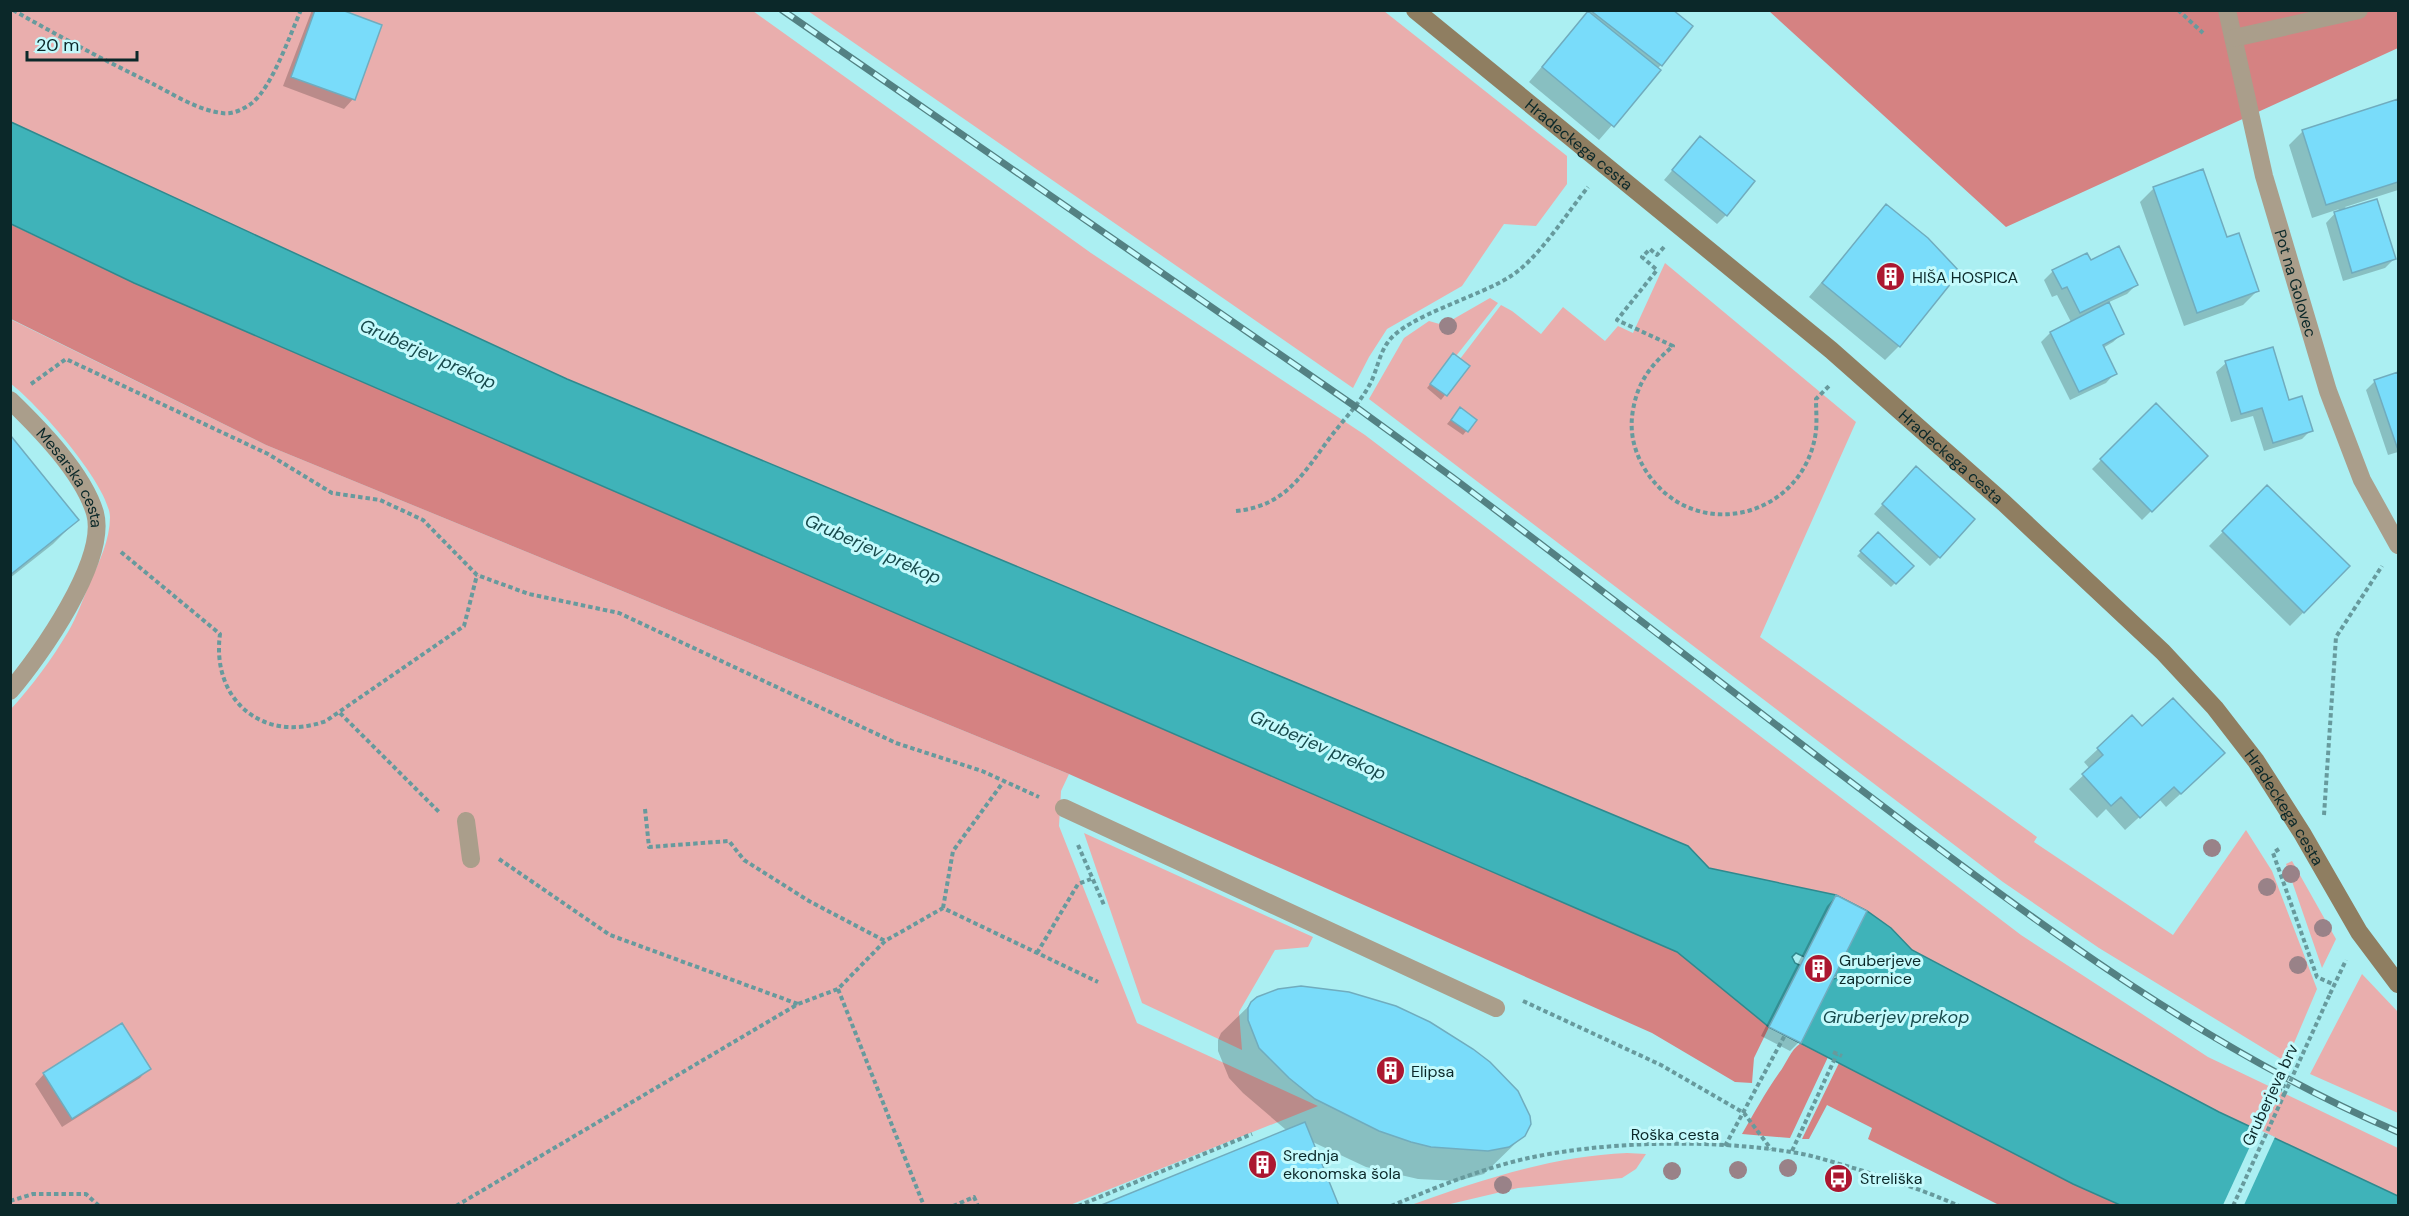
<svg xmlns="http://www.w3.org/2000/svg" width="2409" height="1216" viewBox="0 0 2409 1216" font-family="'DM Sans',sans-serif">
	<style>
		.green { fill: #e9aead }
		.forest { fill: #d58282 }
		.water { fill: #3fb3b9; stroke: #2f898e; stroke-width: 1.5; fill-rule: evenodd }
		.pier { fill: #abeff2 }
		.shadow { fill: #0003 }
		.building { fill: #79dcfa; stroke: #70acbe; stroke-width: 1.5 }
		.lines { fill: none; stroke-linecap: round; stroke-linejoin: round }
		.path { stroke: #679a9d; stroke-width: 4; stroke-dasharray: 4.5 3; stroke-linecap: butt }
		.lane { stroke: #aa9e8b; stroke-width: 18 }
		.street { stroke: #aa9e8b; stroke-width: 18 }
		.secondary { stroke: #8f7e61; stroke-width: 18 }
		.rail-casing { stroke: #538183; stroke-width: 7 }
		.rail { stroke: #c4fafc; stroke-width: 4.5; stroke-dasharray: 14; stroke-linecap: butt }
		.path-bridge { stroke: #679a9d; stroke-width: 4; stroke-dasharray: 4.5 3; stroke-linecap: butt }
		.tree { fill: #998288 }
		.labels { text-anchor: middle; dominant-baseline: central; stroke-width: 6; stroke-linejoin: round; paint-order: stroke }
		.street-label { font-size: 16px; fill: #0b2829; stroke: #c4fafc }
		.poi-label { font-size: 16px; fill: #0b2829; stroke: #c4fafc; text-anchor: start }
		.water-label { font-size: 18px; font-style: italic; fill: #174a4c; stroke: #c4fafc }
	</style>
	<rect width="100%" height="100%" fill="#abeff2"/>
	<path class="green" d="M10,11h743l338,242 274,182 656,500 187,122 190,91v48l-179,-84 -307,-162 -21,-22 -24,-17 -31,-16 -127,-27 -21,-22 -1121,-467 -556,-257z
		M808,11h576l183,145v28l-31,42 -32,-2 -42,62 -75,43 -18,28 -16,31z
		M1665,263l191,159 -96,215 277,200 -3,5 139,93 73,-105 26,41 45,118 -31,73 -187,-114 -96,-66 -634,-483 35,-61 25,-17 14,4 47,-27 8,5 -42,53 -3,-2 -23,29 16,13 23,-29 -9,-8 41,-54 11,6 29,23 22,-27 42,34 13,-15 15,7z
		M10,319l256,126 803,329 -8,17 -2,35 78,197 181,83 -248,99h-1059v-496c21,-23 41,-50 57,-77 9,-15 15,-33 22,-50 9,-20 20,-42 20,-65 -1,-32 -73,-114 -99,-133z
		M1084,833l229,104 -5,10 -33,3 -36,62 3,38 -100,-47z
		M2292,861l44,78 -14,29 -36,-104z
		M2362,974l36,38v101l-88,-39z
		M1627,1153l19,1 -10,15 -14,9 -104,10 -72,17h-35c70,-25 141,-49 216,-52z"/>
	<path class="forest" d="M1769,11h629v37l-392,179z
		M10,224l124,59 1543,669 92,75 -15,31 -2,25 -17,-1 -83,-49 -583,-259 -803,-329 -255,-126z
		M1801,1043l27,14 -38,81 -48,-4c12,-21 23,-41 37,-61 8,-10 11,-23 22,-30z
		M1839,1063l234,121 47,21h-121l-131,-66 4,-11 -45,-23 -18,34h-7z"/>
	<path class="water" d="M11,122l556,257 1121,467 21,22 127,27 31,16 24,17 21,22 307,162 179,84v9h-278l-47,-21 -304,-157 -92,-75 -1543,-669 -123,-59zM1796,953l38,18 3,7 -7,2 -35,-17 -3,-6z"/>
	<path class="pier" d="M2258,1129l17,8 -31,68h-21z"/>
	<path class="shadow" d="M312,10h26l42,16 -27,73 -9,10 -61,-23z
		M1589,10h82l-10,55 -4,4 2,2 -60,69 -70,-58z
		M2398,101v89l-53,17 49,52 -9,9 -42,13 -17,-58 13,-14 -27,9 -23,-73 13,-13z
		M1700,138l26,77 -9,9 -53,-44z
		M2154,188l72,51 31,52 -14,14 -59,21 -44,-124z
		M1886,206l72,66 -59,74 -14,14 -76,-63z
		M2090,262l46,23 -9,9 -20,9 16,30 -10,9 -10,6 12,25 -9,10 -36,17 -29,-58 9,-9 21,-11 -14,-27 -5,2 -8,-17 9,-9z
		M1449,360l18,7 -26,33 -14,-12z
		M2226,363l62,39 23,28 -9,9 -38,12 -11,-35 -22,6 -15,-50z
		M2398,373v79l-10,3 -22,-65 9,-9z
		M2156,405l50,51 -64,64 -50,-51z
		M1456,413l19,7 -12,15 -16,-11z
		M10,438l67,82 -24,24 -43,34z
		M1907,477l32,80 -9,9 -56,-52z
		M2267,487l81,80 -58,59 -81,-80z
		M1878,534l34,32 -21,21 -34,-31z
		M2142,728l68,39 -44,40 -7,-8 -34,31 -19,-21 -9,9 -28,-29 21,-20 -6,-7 14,-13z
		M1836,896l-37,146 -9,9 -29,-15 66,-130z
		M1252,1003l272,132 -40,39 -27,7 -39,-2 -52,-12 -81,-38 -42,-36 -14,-15 -11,-27v-11l3,-7z
		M149,1068l-9,10 -78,49 -27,-43 9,-10z"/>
	<path class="building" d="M315,10h27l40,15 -27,75 -64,-23z
		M1590,10h83l20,16 -31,40z
		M1588,11l73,59 -47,57 -72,-60z
		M2398,99v83l-72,23 -24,-75z
		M1700,136l55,45 -28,35 -55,-46z
		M2203,169l24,68 12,-4 20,58 -62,22 -44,-126z
		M2377,199l19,60 -44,14 -18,-61z
		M1886,204l42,34 32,34 -60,75 -78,-64z
		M2119,246l19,39 -58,28 -13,-26 -5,2 -10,-19 35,-17 4,7z
		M2109,302l15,32 -21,11 14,29 -38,18 -29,-60z
		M2273,347l16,53 13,-4 11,35 -40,12 -11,-35 -21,6 -16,-53z
		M1453,353l17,13 -23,30 -17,-12z
		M2398,372v74l-1,1 -23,-67z
		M2156,403l52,53 -56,56 -52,-53z
		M1460,407l17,13 -9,12 -17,-12z
		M11,436l68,84 -69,55v-138z
		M1916,466l59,53 -35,39 -58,-54z
		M2267,485l83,81 -46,47 -82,-82z
		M1878,532l36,34 -18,18 -36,-33z
		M2173,698l52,55 -44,41 -7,-7 -34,31 -19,-21 -10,9 -29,-32 21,-19 -6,-7 35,-33 10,11z
		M1836,895l31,16 -66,132 -32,-16z
		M1301,986l48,6 47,14 34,16 43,27 17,13 28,29 12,25 1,8 -6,12 -16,11 -21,4 -57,-4 -20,-5 -32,-11 -64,-32 -26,-21 -30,-30 -11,-28v-12l3,-6 6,-5 21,-8z
		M122,1023l29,46 -79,50 -29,-46z
		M1305,1122l34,84h-240z"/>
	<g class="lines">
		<path class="path" d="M13,10c45,26 91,50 138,73 22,11 46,27 71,30 10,2 22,-4 30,-10 20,-16 38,-68 49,-93
			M2178,10l25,23
			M1664,247l-7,8 -7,-6 -8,8 15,13 -40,50 56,26c-22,19 -35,35 -40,64 -4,22 1,42 13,61 48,75 159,47 170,-40 1,-11 0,-22 0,-32l13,-13
			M31,384l35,-25 202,95 64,39 48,7 43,20 54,55 52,19 90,19 277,130 86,28 57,26
			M1236,511c51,-5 68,-39 96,-76 13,-17 28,-32 38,-51 7,-13 9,-30 18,-42 18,-26 93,-46 123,-66 28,-18 56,-63 77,-89
			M121,552l99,82c-9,66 43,110 106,87l138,-95 13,-51
			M340,713l100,100
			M645,809l4,38 80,-6 15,19 65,41 76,40
			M2324,815l12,-178 46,-71
			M1078,845l26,60
			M2279,849l-6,4 44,124 18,8
			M499,859l111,76 188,69
			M943,908l10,-57 51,-70
			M1037,953l41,-69 13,-5
			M838,989l86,217
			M2330,994l16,-34
			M1523,1001l138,64 83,48 27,36
			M1833,1052l9,4
			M1725,1146l60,-111
			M1792,1151l45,-97
			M1839,1178l5,-13
			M10,1201l23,-7h53l13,12
			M456,1206l342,-202 40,-15 47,-48 58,-33 155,74
			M953,1206l21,-9 4,9
			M1078,1206l174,-72
			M1391,1206c43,-18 87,-36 133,-47 80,-18 186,-20 267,-7 22,3 44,11 66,17 35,11 69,22 102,37
			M2233,1206l51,-111 -5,-3 3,-7 6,3"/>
		<path class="lane" d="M1064,808l432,200
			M466,821l5,38"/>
		<g class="street">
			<path id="s1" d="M2227,10l37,166 64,215 34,89 36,65"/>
			<path d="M2234,38l125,-28"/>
			<path id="s2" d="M10,400c30,29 73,73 85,113 13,47 -55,143 -85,178"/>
		</g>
		<path class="secondary" id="s3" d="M1415,10l416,340 173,153 159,149 52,56 41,53 46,72 57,99 39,52"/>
		<defs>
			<path id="rail" d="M782,10l574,397 96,70c144,108 285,219 428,327 163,124 330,247 518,328"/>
		</defs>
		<use href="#rail" class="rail-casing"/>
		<use href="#rail" class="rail"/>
		<path class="path-bridge" d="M2284,1095l46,-101"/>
	</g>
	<g class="tree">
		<circle cx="1448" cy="326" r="9"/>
		<circle cx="2212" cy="848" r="9"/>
		<circle cx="2291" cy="874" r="9"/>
		<circle cx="2267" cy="887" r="9"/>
		<circle cx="2323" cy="928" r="9"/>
		<circle cx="2298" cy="965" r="9"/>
		<circle cx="1788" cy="1168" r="9"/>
		<circle cx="1738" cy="1170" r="9"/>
		<circle cx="1672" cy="1171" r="9"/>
		<circle cx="1503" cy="1185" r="9"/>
	</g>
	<defs>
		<symbol id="building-disc" viewBox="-11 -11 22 22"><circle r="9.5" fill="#ac1730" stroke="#c4fafc"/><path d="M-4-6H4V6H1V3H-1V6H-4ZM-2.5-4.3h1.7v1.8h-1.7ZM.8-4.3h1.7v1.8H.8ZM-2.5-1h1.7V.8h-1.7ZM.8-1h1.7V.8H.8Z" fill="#fff"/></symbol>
		<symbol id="bus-disc" viewBox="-11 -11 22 22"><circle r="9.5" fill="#ac1730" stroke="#c4fafc"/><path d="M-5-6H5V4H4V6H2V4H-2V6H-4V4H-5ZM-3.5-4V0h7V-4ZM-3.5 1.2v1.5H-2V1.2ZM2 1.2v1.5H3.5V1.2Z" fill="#fff"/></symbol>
	</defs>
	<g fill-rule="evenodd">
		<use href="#building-disc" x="1874" y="260" width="33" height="33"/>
		<use href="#building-disc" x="1802" y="952" width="33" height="33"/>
		<use href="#building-disc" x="1374" y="1054" width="33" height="33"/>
		<use href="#building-disc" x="1246" y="1148" width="33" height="33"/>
		<use href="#bus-disc" x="1822" y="1162" width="33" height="33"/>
	</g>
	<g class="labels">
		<g class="street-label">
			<text stroke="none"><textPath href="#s3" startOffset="212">Hradeckega cesta</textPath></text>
			<text stroke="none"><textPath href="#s1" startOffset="282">Pot na Golovec</textPath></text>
			<text stroke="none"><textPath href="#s3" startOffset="698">Hradeckega cesta</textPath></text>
			<text stroke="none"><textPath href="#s2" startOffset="100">Mesarska cesta</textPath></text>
			<text stroke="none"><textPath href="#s3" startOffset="1184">Hradeckega cesta</textPath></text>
			<text transform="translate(2270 1095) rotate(-65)">Gruberjeva brv</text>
			<text x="1675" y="1134">Roška cesta</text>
		</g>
		<g class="poi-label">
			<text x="1912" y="277">HIŠA HOSPICA</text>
			<text x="1839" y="960">Gruberjeve<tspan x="1839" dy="18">zapornice</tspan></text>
			<text x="1411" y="1071">Elipsa</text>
			<text x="1283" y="1155">Srednja<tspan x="1283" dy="18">ekonomska šola</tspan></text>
			<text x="1860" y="1178">Streliška</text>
		</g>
		<g class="water-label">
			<text transform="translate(428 354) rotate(24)">Gruberjev prekop</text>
			<text transform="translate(873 549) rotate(24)">Gruberjev prekop</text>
			<text transform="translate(1318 745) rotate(24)">Gruberjev prekop</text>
			<text x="1896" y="1017">Gruberjev prekop</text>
		</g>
	</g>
	<rect width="2409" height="1216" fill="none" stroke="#0b2829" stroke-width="24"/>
	<path d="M27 51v9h110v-9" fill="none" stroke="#0b2829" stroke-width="3"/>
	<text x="36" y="51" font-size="18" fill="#0b2829" stroke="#c4fafc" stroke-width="4.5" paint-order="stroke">20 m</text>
</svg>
